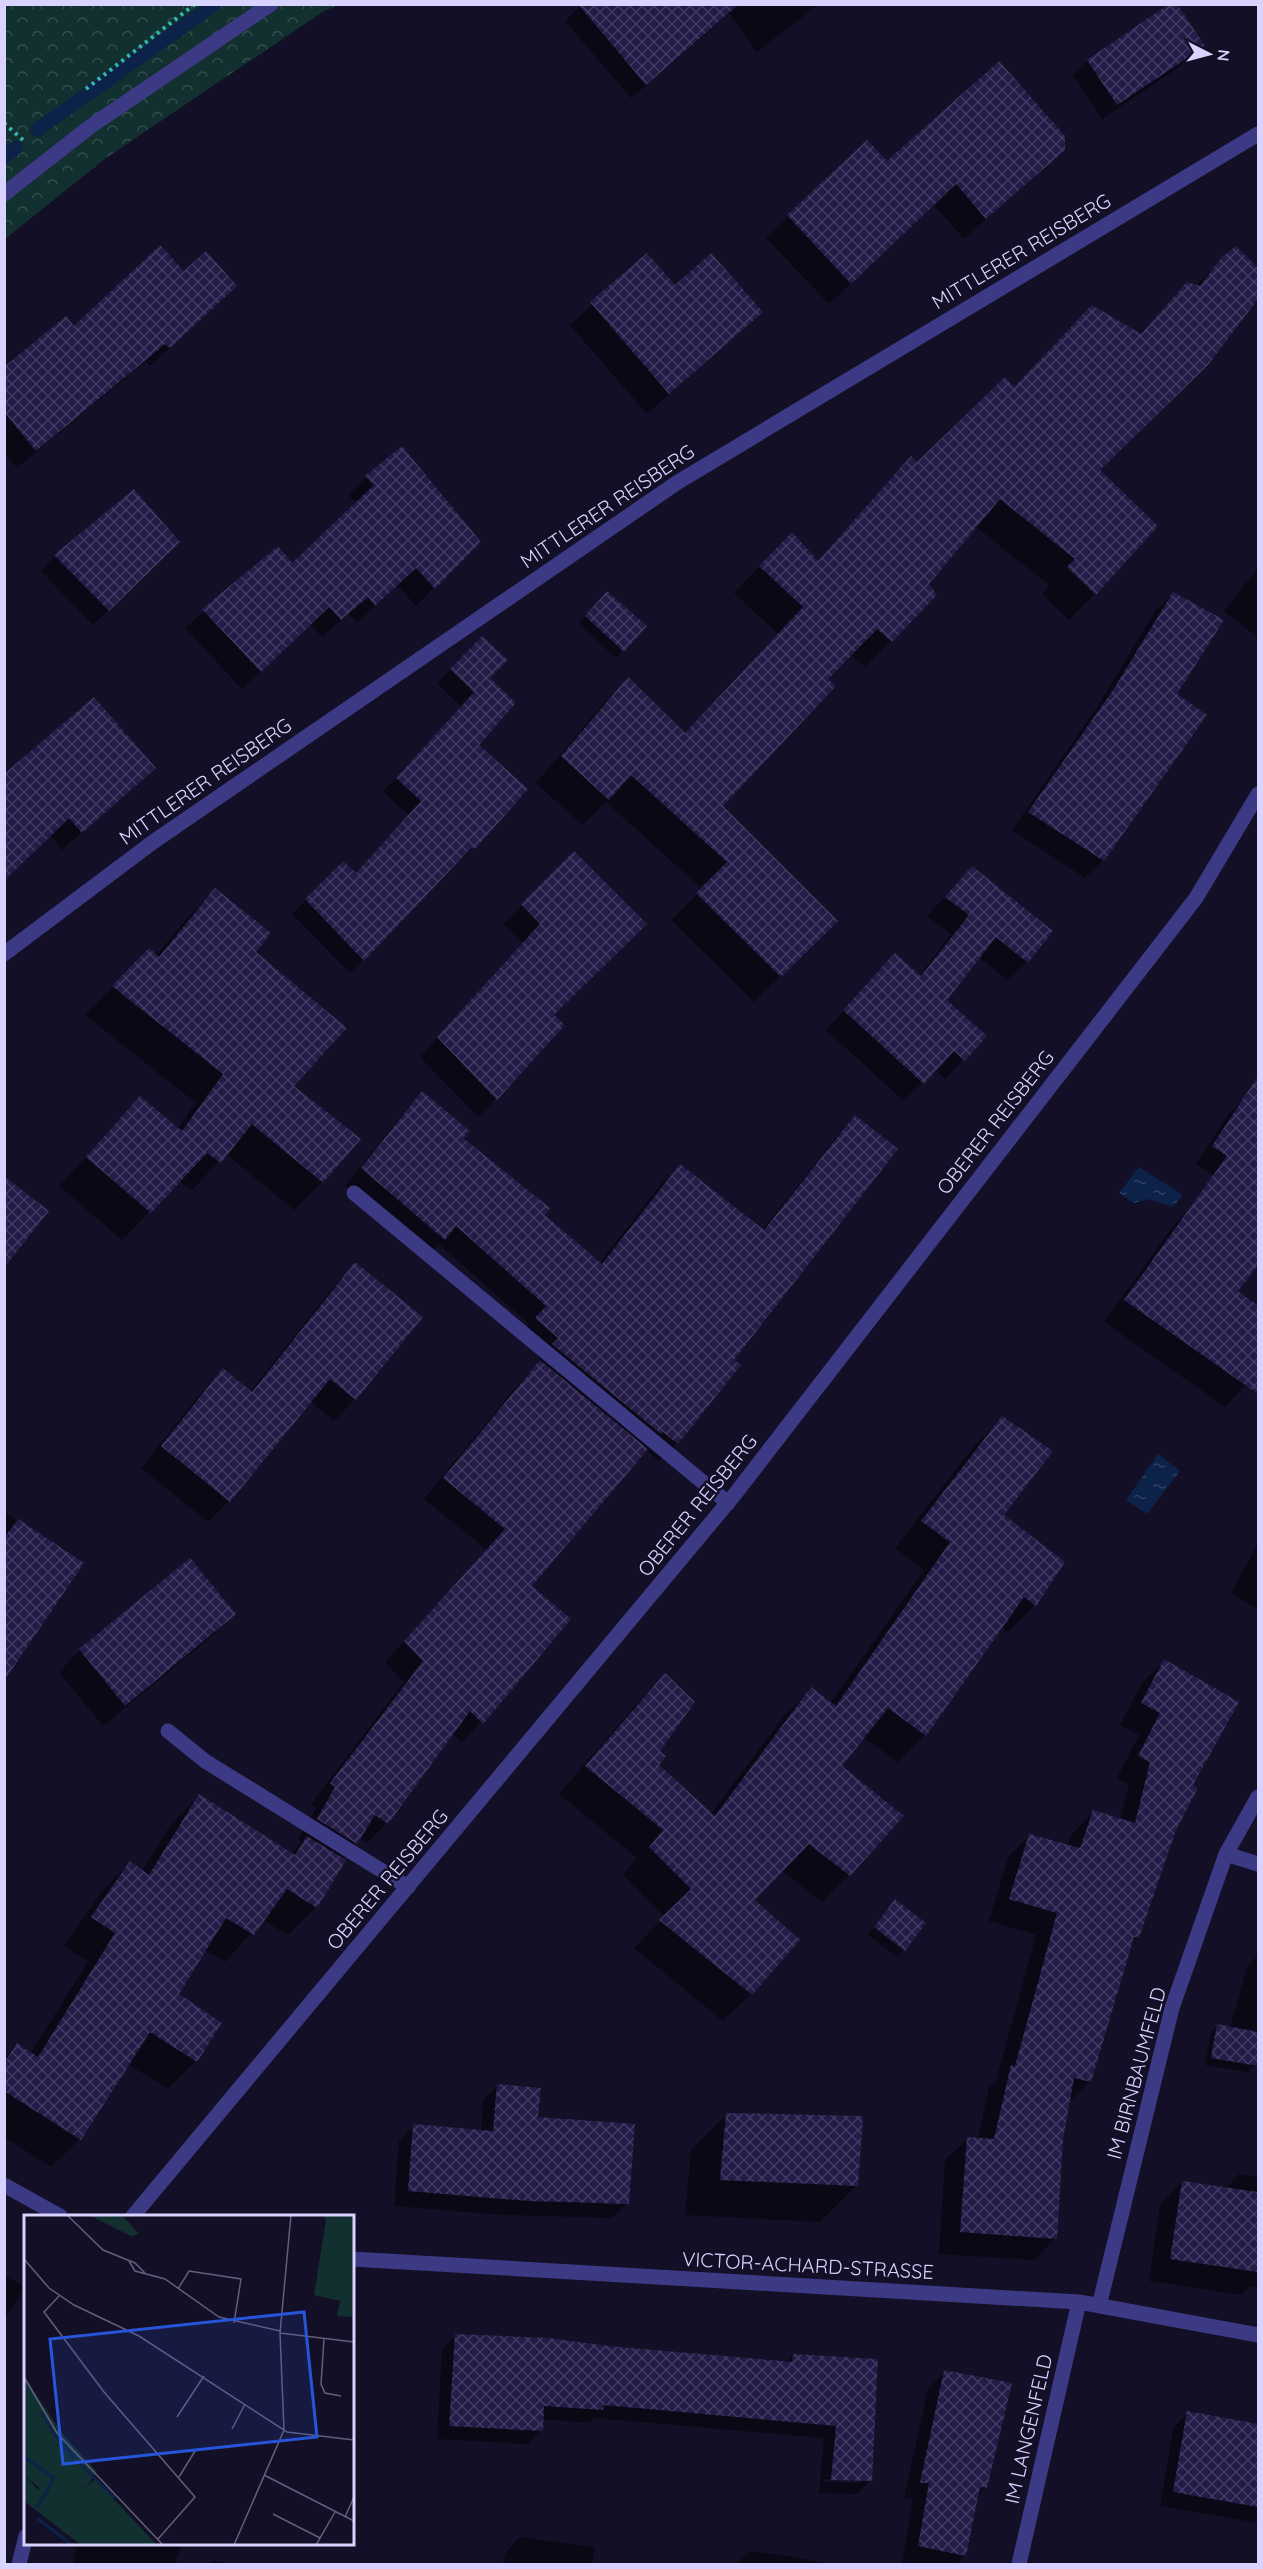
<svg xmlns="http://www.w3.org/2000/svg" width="1263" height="2569" viewBox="0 0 1263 2569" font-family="Quicksand,sans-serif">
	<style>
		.forest { fill: url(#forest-crowns) }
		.water { fill: url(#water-ripples) }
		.shadow { fill: #0007; fill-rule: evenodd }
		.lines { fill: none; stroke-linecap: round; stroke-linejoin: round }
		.stream { stroke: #0c2248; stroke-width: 14 }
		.building { fill: url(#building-cross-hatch) }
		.path { stroke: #2fb8b0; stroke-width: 4; stroke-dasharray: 3 4.5; stroke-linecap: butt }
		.service { stroke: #3d3a85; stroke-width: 15 }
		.minor { stroke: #3d3a85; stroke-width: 15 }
		.labels { text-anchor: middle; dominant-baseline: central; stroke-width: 5; stroke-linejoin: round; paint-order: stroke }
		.street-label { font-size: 20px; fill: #d9d4ff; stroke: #130f26 }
		.inset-river { fill: none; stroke: #0c2248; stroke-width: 3 }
		.inset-road { fill: none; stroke: #625e7d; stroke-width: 1.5 }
		.view { fill: #2655da; fill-opacity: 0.15; stroke: #2655da; stroke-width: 3 }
		.inset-edge { fill: none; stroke: #d9d4ff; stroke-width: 3 }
	</style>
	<defs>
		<pattern id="forest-crowns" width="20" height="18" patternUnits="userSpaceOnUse" patternTransform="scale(1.5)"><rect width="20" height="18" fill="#12302f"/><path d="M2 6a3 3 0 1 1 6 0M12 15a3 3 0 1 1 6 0" fill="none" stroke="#344d4e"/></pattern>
		<pattern id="water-ripples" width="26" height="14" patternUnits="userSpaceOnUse" patternTransform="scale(1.5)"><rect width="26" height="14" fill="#0c2248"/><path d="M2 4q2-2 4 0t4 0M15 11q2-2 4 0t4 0" fill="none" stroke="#2f4163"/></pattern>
		<pattern id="building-cross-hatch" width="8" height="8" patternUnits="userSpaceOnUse" patternTransform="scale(1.5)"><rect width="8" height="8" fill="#241b47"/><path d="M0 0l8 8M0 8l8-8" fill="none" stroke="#433b63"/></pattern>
	</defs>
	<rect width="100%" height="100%" fill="#130f26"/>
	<path class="forest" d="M5,5h334l-15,6 -218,147 -101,81z"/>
	<path class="water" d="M1139,1167l44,28 -10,12 -25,-8 -14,4 -15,-10z
		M1158,1454l22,17 -33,43 -21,-14z"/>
	<path class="shadow" d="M582,4h237l-62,48 -28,-38 -98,84 -66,-77z
		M1203,46l-15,15 -86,58 -29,-44 15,-14z
		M866,142l21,21 176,-14 -99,90 -30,-34 -105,99 -63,-66z
		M1236,248l22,22v27l-51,67 -109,107 -3,123 -26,26 -27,-26 8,-8 -75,-60 -48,58 -36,57 -26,26 -15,-13 -24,25 -105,127 115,115 -82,81 -83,-82 31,-31 -96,-87 -24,23 -46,-42 66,-78 26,-26 56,55 94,-100 -44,-41 32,-33 51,2 94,-104 6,6 97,-76 125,-53 48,-51 8,2z
		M647,255l28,32 86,25 -114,102 -77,-89z
		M216,304l-66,62 -4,-5 -129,107 -13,-16v-83l70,-41z
		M366,477l113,65 -63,64 -19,-21 -40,38 -8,-9 -27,23 -12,-13 -68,65 -57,-61 93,-80 14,17 65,-62 -9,-8z
		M55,556l109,1 -71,68 -52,-54z
		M1258,568v70l-34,-27z
		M1173,594l2,101 30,21 -102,144 -18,18 -73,-48 86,-124 57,-95z
		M600,600l23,51 -7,7 -37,-34z
		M482,638l6,40 -12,67 -3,103 -13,13 -2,-1 -108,113 -58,-59 51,-51 13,11 53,-59 -26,-23 78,-85 -24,-24z
		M154,768l-92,82 -58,-75z
		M574,853l-22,162 -56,84 -18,18 -58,-60 103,-113 -20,-20z
		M972,868l55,94 -19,19 -29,-24 -34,43 40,36 -40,43 -10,-9 -31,31 -78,-71 69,-75 24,21 32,-42 -24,-18z
		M215,890l39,62 68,230 -28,28 -68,-56 -34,36 -13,-9 -57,59 -63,-54 81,-88 37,31 19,-26 -111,-88 36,-37 35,-22 31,-38z
		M422,1093l39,45 138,126 63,-81 18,-17 82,64 76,-95 17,-18 -123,243 -55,83 -18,18 -13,-11 -116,137 39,32 -107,124 -10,-10 -65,90 -20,20 -8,-6 -19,21 -24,49 -28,28 -25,-15 -38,42 -21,-12 -27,45 19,66 -28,28 -40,-25 -48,75 -29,28 -47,-30v-79l14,-13 12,9 58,-92 -24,-16 38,-55 28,-28 12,8 29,-47 28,-28 92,58 11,-12 -4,-3 18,-31 -5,-4 93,-122 -19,-20 102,-112 -63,-51 96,-117 17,-18 4,-8 -23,-19 11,-13 -90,-80 -13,13 -81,-71 60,-75z
		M1245,1098l13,8v99l-62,-41 32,-49z
		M1194,1205l64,51v6l-22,29 22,17v63l-33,36 -121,-85 69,-96z
		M355,1264v135l-21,22 -24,-20 -81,100 -21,21 -67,-54 61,-76 21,-22 27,22 84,-106z
		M1002,1418v98l33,89 -27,27 -7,-5 -76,108 -27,27 -35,-25 -23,29 9,109 -27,27 -41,-32 -28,30 -2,94 -28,27 -89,-73 30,-31 -41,-42 14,-17 -78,-64 79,-92 27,-27 -9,90 55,49 73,-98 28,-27 18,15 94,-134 -29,-22 80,-103z
		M4,1512l78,52 -78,97z
		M1258,1544v65l-27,-16z
		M190,1560l44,54 -21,21 -110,91 -44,-54 21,-22z
		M1164,1661l27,125 -53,151 -9,9 -39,135 -22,22 -6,35 -7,100 -21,22 -95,-6 6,-94 22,-21h11l11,-51 7,-7 40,-146 -47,-14 19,-64 21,-21 38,10 5,-12 21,-22 27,8 9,-36 -12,-6 22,-43 -19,-10 22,-42z
		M888,1908l15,42 -6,7 -29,-22z
		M1258,1955v106l-10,11 -43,-7 6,-33 7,-7 12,3 17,-61z
		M498,2085l129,118 -14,15 -108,-3 -111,-9 5,-65 15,-15 67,6 2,-32z
		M727,2114l129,72 -36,36 -135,-7 6,-65z
		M1239,2174l19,3v111l-8,-2 -8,9 -93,-14 11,-77 22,-22 43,7z
		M4,2275l21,12 -21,33z
		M455,2336l330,27 8,-8 77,126 -13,13 -38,-1 5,-55 -230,-20 -5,5 -47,-4 -1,11 -13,14 -91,-5 5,-90zM824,2479l36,1v3l-36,-1z
		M945,2372l40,116 -8,8 -13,59 -7,9h-55l11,-65 -9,-1 24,-110z
		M1188,2413l70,12v98l-98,-17 13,-78z
		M520,2537l75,10 -3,17h-89l3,-12z
		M77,2544h104l-6,20h-102z
		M750,2551l45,6 33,7h-92z
		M213,2561l18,3h-22z"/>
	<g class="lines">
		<path class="stream" d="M37,130l178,-126
			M4,157l12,-9"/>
	</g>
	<path class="building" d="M578,4h161l-93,81z
		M1169,4h8l28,42 -88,59 -30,-45z
		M999,61l66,75v14l-79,69 -30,-35 -105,100 -64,-69 80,-75 20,21z
		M160,245l24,26 22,-20 31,35 -67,62 -5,-4 -129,107 -32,-39v-45l62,-51 8,10z
		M1236,246l22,22v31l-50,66 -108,105 58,56 -62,69 -29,-28 8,-8 -75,-60 -71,85 8,11 -45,47 -15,-13 -49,50 8,7 -113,120 115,115 -57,56 -85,-84 31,-31 -96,-87 -22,25 -48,-44 67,-79 57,56 118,-126 -44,-41 33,-34 26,29 93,-105 6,6 88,-85 9,10 78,-82 49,29 46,-52 13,4 22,-29z
		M647,253l28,32 36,-32 52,59 -94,82 -79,-92z
		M402,446l79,96 -46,47 -19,-21 -41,38 -7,-9 -27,23 -12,-13 -68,65 -59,-63 76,-63 14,17 82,-78 -9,-9z
		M134,489l46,53 -71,69 -55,-56z
		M607,591l40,35 -23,26 -39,-36z
		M1173,592l51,28 -47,74 30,21 -103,146 -76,-49 87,-125z
		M482,636l26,24 -18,18 26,25 -37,42 49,44 -53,60 -3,-2 -108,114 -59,-62 38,-38 13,12 65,-72 -25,-23 78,-86 -24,-23z
		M94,697l62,71 -74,65 -13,-15 -65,63v-107z
		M574,851l73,73 -93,91 11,10 -68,75 -60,-63 103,-113 -19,-20z
		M972,866l81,65 -25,32 -32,-26 -49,63 40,36 -22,25 -11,-10 -30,33 -81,-74 52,-57 26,23 48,-61 -24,-18z
		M215,888l56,45 -15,19 91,76 -53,58 67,53 -38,44 -71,-59 -31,39 -14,-10 -56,60 -65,-56 54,-61 42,35 41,-57 -111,-88 37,-38 10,9z
		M1258,1076v189l-20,26 20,15v88l-134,-94 103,-144 -15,-10z
		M422,1091l48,40 -7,7 87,70 -5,7 57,49 78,-100 84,66 91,-115 43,34 -164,211 7,5 -63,79 -15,-12 -2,2 -109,-90 6,-6 -23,-20 11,-12 -90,-80 -11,14 -84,-72z
		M4,1176l45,35 -45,57z
		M355,1262l68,55 -67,83 -26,-21 -100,123 -69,-56 62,-78 29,24z
		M540,1360l108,89 -116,137 39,33 -88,105 -13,-13 -82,113 -13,-9 -18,29 -40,-25 18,-32 -5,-4 93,-122 -19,-20 101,-112 -62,-51z
		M1002,1416l51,35 -49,64 61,47 -29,44 -12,-9 -98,139 -38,-28 -46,58 62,50 -54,60 -41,-32 -54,56 45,40 -48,55 -93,-75 32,-31 -42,-42 14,-17 -78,-64 80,-93 30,29 -35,49 6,5 -7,9 56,51 96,-129 25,19 114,-164 -29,-21z
		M18,1519l66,44 -80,118v-143z
		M190,1558l46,56 -111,92 -46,-57z
		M1164,1659l75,43 -46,83 5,3 -22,42 -37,108 -5,-1 -43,145 -17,-4 -11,61 -6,100 -97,-7 7,-95 27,2 17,-74 4,1 42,-153 -48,-14 20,-65 51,14 13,-38 42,13 15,-61 -12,-6 22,-43 -19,-10z
		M199,1794l96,61 12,-19 39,24 -29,48 -30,-19 -33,46 -28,-17 -47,76 43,29 -25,39 -47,-30 -69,108 -77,-49v-28l13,-20 21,14 77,-124 -24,-16 39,-56 19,14z
		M895,1899l31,24 -21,28 -31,-24z
		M1217,2024l41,8v34l-47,-8z
		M497,2084l44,4 -3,29 97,7 -6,80 -100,-3 -121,-10 5,-67 80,7z
		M726,2113l137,3 -5,70 -138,-6z
		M1182,2181l76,11v80l-88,-13z
		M455,2334l93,4 60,8 184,16 1,-8 85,5 -6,122 -41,-1 5,-54 -232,-21 -1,5 -59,-4 -1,25 -94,-5z
		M944,2370l68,13 -25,105 -7,-1 -14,69 -48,-10 11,-63h-9z
		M1187,2411l71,13v83l-85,-15z"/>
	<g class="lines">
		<path class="path" d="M86,89l109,-85
			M4,123l20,18"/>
		<path class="service" d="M354,1193l374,310
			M168,1731l37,30 203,126"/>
		<path class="minor" d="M4,194l87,-68 180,-122
			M4,954l149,-112 525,-360 580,-348
			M1226,1854l32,10
			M4,2185l56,31
			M133,2216l602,-722 461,-596 62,-104
			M352,2259l727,43 179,33
			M1099,2306l73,-298 54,-154 32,-57
			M19,2564l7,-28
			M1019,2564l60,-262"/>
	</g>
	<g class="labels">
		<g class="street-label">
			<text transform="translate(1021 251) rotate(-31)">MITTLERER REISBERG</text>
			<text transform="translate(607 506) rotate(-34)">MITTLERER REISBERG</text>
			<text transform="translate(205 781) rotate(-35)">MITTLERER REISBERG</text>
			<text transform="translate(995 1122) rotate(-52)">OBERER REISBERG</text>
			<text transform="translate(697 1505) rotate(-51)">OBERER REISBERG</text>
			<text transform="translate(387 1879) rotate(-50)">OBERER REISBERG</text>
			<text transform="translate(1136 2073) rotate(-75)">IM BIRNBAUMFELD</text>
			<text transform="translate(808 2265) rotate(3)">VICTOR-ACHARD-STRASSE</text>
			<text transform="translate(1028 2429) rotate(-77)">IM LANGENFELD</text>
		</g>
	</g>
	<g transform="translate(24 2215)">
		<rect width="330" height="330" fill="#130f26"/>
		<path d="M65,0h33l17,19 -8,2zM299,0h31v102l-17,-1 3,-15 -26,-6 12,-75zM0,244l1,16 20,23 7,-14 11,-10 21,15 11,-10 62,66h-76l-57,-44z" fill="#12302f"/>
		<path d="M0,161l37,56 36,40 -12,17 -22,-14 -11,9 -7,14 -8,1 2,-11 -14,-13z" fill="#12302f"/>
		<path d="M40,270l10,8 -14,16 -10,-8z" fill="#12302f"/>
		<path class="inset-river" d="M17,197l13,22 21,25M0,242l30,21 -17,30M53,246l38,37M13,303l35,27"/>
		<path class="inset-road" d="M43,0l36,35 32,13 10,10M0,44l25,29 25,17 65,31 148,96 67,8M105,46l6,10 30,8 54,38 61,14M154,74l11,-18 52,8 -7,44M35,81l-15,16 60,80 91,105 -37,42M256,118l74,9M300,124l-3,45 4,9 16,3M0,162l33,56 106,112M153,202l27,-41M208,214l13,-25M240,260l90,46M155,262l16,-26M249,299l47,24M321,302l9,-20M210,330l50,-115 -4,-97 11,-118M292,330l19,-33"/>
		<path class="view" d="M280,97l13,125 -254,27 -13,-125z"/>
		<rect width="330" height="330" class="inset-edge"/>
	</g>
	<rect width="1263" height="2569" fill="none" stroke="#d9d4ff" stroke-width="12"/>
	<g transform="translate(1209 54) rotate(96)" stroke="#130f26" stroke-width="4.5" paint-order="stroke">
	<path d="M0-4.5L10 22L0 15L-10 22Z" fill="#d9d4ff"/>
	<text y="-9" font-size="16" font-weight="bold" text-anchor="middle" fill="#d9d4ff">N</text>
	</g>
</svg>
